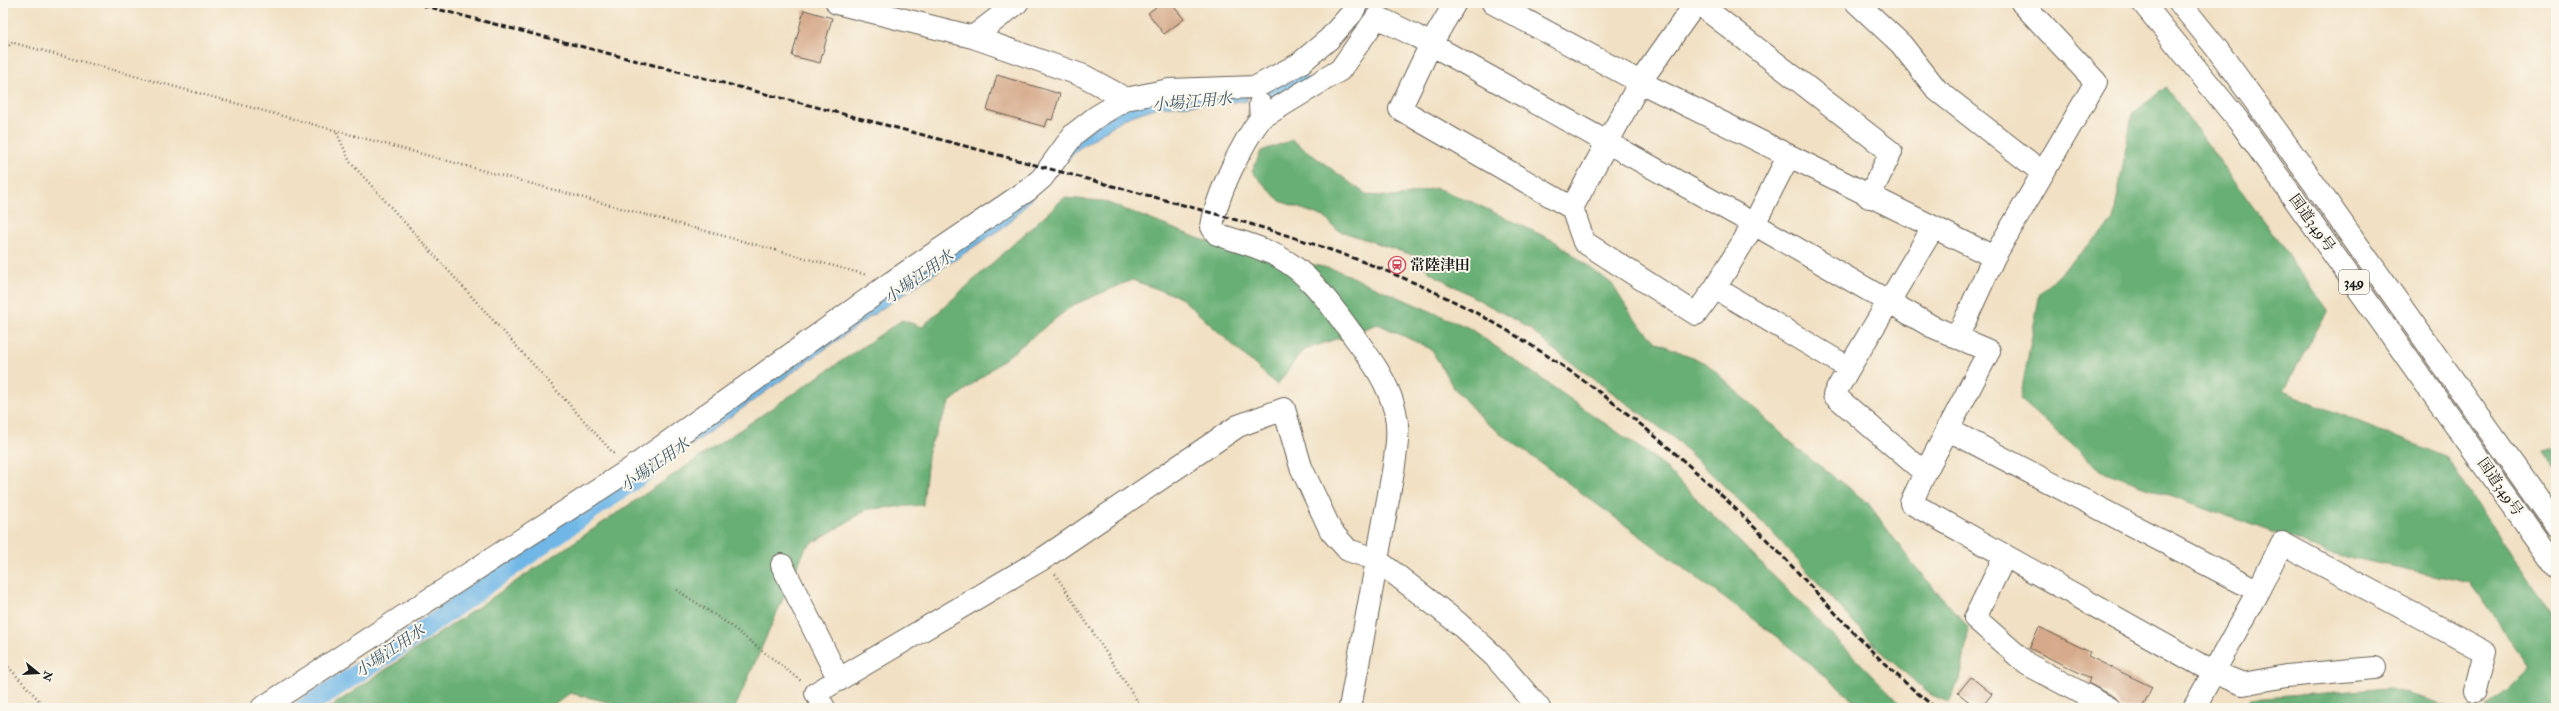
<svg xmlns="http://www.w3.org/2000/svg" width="2559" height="711" viewBox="0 0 2559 711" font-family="'IM FELL Double Pica','Noto Serif JP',serif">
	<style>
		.forest { fill: #68af74; stroke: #426648 }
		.water { fill: #70b7e7; stroke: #466a82 }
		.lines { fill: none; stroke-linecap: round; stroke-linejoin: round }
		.canal { stroke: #70b7e7; stroke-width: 19 }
		.building { fill: #d5a989 }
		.minor-casing { stroke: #676156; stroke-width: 24 }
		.highway-casing { stroke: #676156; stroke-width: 24 }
		.path { stroke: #676156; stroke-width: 2.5; stroke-dasharray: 1 3; stroke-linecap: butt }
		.minor { stroke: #fff; stroke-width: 22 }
		.highway { stroke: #fff; stroke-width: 22 }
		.rail { stroke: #1c1c1c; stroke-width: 3; stroke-dasharray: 6 3; stroke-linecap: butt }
		.labels { text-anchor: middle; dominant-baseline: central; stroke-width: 4; stroke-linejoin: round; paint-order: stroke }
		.shield { fill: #fbf7ec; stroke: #5f5e5a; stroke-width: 1 }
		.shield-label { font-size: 14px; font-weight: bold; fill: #1c1c1c }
		.street-label { font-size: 15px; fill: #1c1c1c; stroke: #fbf7ec }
		.poi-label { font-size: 15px; font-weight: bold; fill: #1c1c1c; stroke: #fbf7ec; text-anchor: start }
		.water-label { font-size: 16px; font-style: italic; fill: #3e5a6d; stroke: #fbf7ec }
	</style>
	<rect width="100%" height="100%" fill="#fbf7ec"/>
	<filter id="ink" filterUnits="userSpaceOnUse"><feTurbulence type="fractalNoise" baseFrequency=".025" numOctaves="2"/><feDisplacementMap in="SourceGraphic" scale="8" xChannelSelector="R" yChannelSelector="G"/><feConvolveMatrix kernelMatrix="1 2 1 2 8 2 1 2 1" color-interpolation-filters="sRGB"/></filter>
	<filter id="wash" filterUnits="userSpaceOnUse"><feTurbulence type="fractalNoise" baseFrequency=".012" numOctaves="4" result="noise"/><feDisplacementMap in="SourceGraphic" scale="16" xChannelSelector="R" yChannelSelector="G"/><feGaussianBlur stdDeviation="0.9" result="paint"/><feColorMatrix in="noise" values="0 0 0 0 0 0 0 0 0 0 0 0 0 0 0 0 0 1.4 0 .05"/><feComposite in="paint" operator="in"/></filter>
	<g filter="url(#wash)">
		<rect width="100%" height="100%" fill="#f1e0c3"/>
		<path class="forest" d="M2166,87l162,223 -45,81 163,66 110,163v88h-71l24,-19 21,-21 -59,-85 -141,-30 -228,-82 -82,-72 20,-106 73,-72 19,-107z
			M1292,140l75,55 29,2 40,-9 34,13 86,41 56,42 20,32 24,26 50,21 93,87 69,53 44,60 57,65 -8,47 -12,28 -21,-10 -48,-42 -111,-122 -95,-91 -129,-95 -14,-14 -102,-57 -14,-16 -78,-26 -13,-13 -44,-16 -28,-29 9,-21z
			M1064,198l39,3 97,38 136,31 133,58 191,134 245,246h-42l-86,-71 -293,-216 -31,-34 -22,-38 -53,-25 -76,27 -25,34 -97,-88 -48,-17 -59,25 -123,97 -21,46 -6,57 -55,4 -62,38 -71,161h-102l-63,-15 -20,15h-221l573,-388 20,7z
			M2556,446v25l-12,-21z
			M2387,688l69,20h-211l6,-9z"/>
		<path class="water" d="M1248,92l-1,9 -90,6 -34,12 -45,30 -70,75 -137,92 -241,173 -5,-8 241,-173 208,-167 46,-31 37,-13z"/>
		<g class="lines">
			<path class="canal" d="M1266,97l26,-6 10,-6
				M304,708l105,-68 239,-170"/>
		</g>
		<g id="blocks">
			<path class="building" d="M1161,3h10l13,16 -20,15 -16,-21z
				M804,10l28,8 -12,45 -28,-7z
				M997,75l63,19 -8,26 -4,-1 -3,8 -58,-17z
				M2039,627l51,25 -2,4 64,31 -10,21 -21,-1 -6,-10 -27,-14 2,-5 -61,-30z
				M1971,677l21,17 -11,14h-4l-19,-15z"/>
		</g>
	</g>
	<g filter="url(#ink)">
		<use href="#blocks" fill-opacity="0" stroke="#676156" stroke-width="1"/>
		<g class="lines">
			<defs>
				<path id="minor" d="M837,3l136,34 111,39 42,23
					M1455,3l-24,41 -31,65 172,99 68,-126 56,-79
					M1493,3l147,79 354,175
					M1698,3l193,149 -22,45
					M1857,3l44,41 36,46 106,83
					M973,37l44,-34
					M1260,104l1,14c-19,25 -45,78 -49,109l5,7c19,7 41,12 60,22 31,16 50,44 70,71 19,26 40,51 48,84 5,20 1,40 -2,61l-43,236
					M1261,118l79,-48 37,-53 39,19 338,188 177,102 58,25 -64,122 -14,30 302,169 30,12 43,-8 89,-8
					M1788,157l-34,67 -39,64 134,80 -15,27 91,78
					M1572,208l12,34 112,72 19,-26
					M1957,338l37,-81 102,-175 -74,-79
					M1849,368l84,-140
					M1947,429l311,162
					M2005,556l-30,62 52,46 82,44
					M782,565l57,115
					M262,708l367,-238 263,-188 136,-92 14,-12 32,-44 22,-17 30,-18 43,-9 87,-3 43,-23 30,-25 23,-26 5,-10
					M824,708l-8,-15 228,-135 194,-132 46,-17 17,58 30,64 17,19 29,10 81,63 37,34 44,51
					M2194,708l64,-117 24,-48 203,109 -10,39"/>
				<path id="highway" d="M2143,3l98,121 315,443
					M2180,3l37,46 64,88 275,388"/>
			</defs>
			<use href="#minor" class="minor-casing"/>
			<use href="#highway" class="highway-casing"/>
			<path class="path" d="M3,40l864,235
				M3,51l10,-9
				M337,133l13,29 265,293
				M1055,574l87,134
				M677,590l50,33 74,58
				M3,661l43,47
				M794,708l6,-4"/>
			<use href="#minor" class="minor"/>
			<use href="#highway" class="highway"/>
			<path class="rail" d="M414,3c217,57 435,111 651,170 156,43 314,78 453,164 91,56 172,125 247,201 56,57 107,121 171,170"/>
		</g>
	</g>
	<defs>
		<symbol id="station-ring" viewBox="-11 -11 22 22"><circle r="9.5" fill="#fbf7ec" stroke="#d1495b" stroke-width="1.5"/><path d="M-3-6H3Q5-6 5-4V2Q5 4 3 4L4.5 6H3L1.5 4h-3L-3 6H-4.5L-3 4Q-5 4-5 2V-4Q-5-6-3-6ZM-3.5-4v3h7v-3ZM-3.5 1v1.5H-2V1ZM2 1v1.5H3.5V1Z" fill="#d1495b"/></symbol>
	</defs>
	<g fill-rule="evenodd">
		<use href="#station-ring" x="1387" y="255" width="20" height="20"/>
	</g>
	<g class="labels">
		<rect class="shield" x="2339" y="270" width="30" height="24" rx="3"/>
		<g class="shield-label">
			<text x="2354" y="282">349</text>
		</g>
		<g class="street-label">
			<text transform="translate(2312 223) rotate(54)">国道349号</text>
			<text transform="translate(2500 487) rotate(55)">国道349号</text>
		</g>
		<g class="poi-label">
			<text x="1410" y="265">常陸津田</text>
		</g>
		<g class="water-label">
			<text transform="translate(1192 102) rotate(-5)">小場江用水</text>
			<text transform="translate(919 277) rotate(-35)">小場江用水</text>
			<text transform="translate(655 465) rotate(-35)">小場江用水</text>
			<text transform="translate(390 651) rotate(-34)">小場江用水</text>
		</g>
	</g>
	<rect width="2559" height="711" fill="none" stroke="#fbf7ec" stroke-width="16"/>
	<g transform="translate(38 673) rotate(108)" stroke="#fbf7ec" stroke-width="3" paint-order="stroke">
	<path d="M0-3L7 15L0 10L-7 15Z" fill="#1c1c1c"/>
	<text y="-6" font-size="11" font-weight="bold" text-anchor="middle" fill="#1c1c1c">N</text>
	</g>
</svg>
